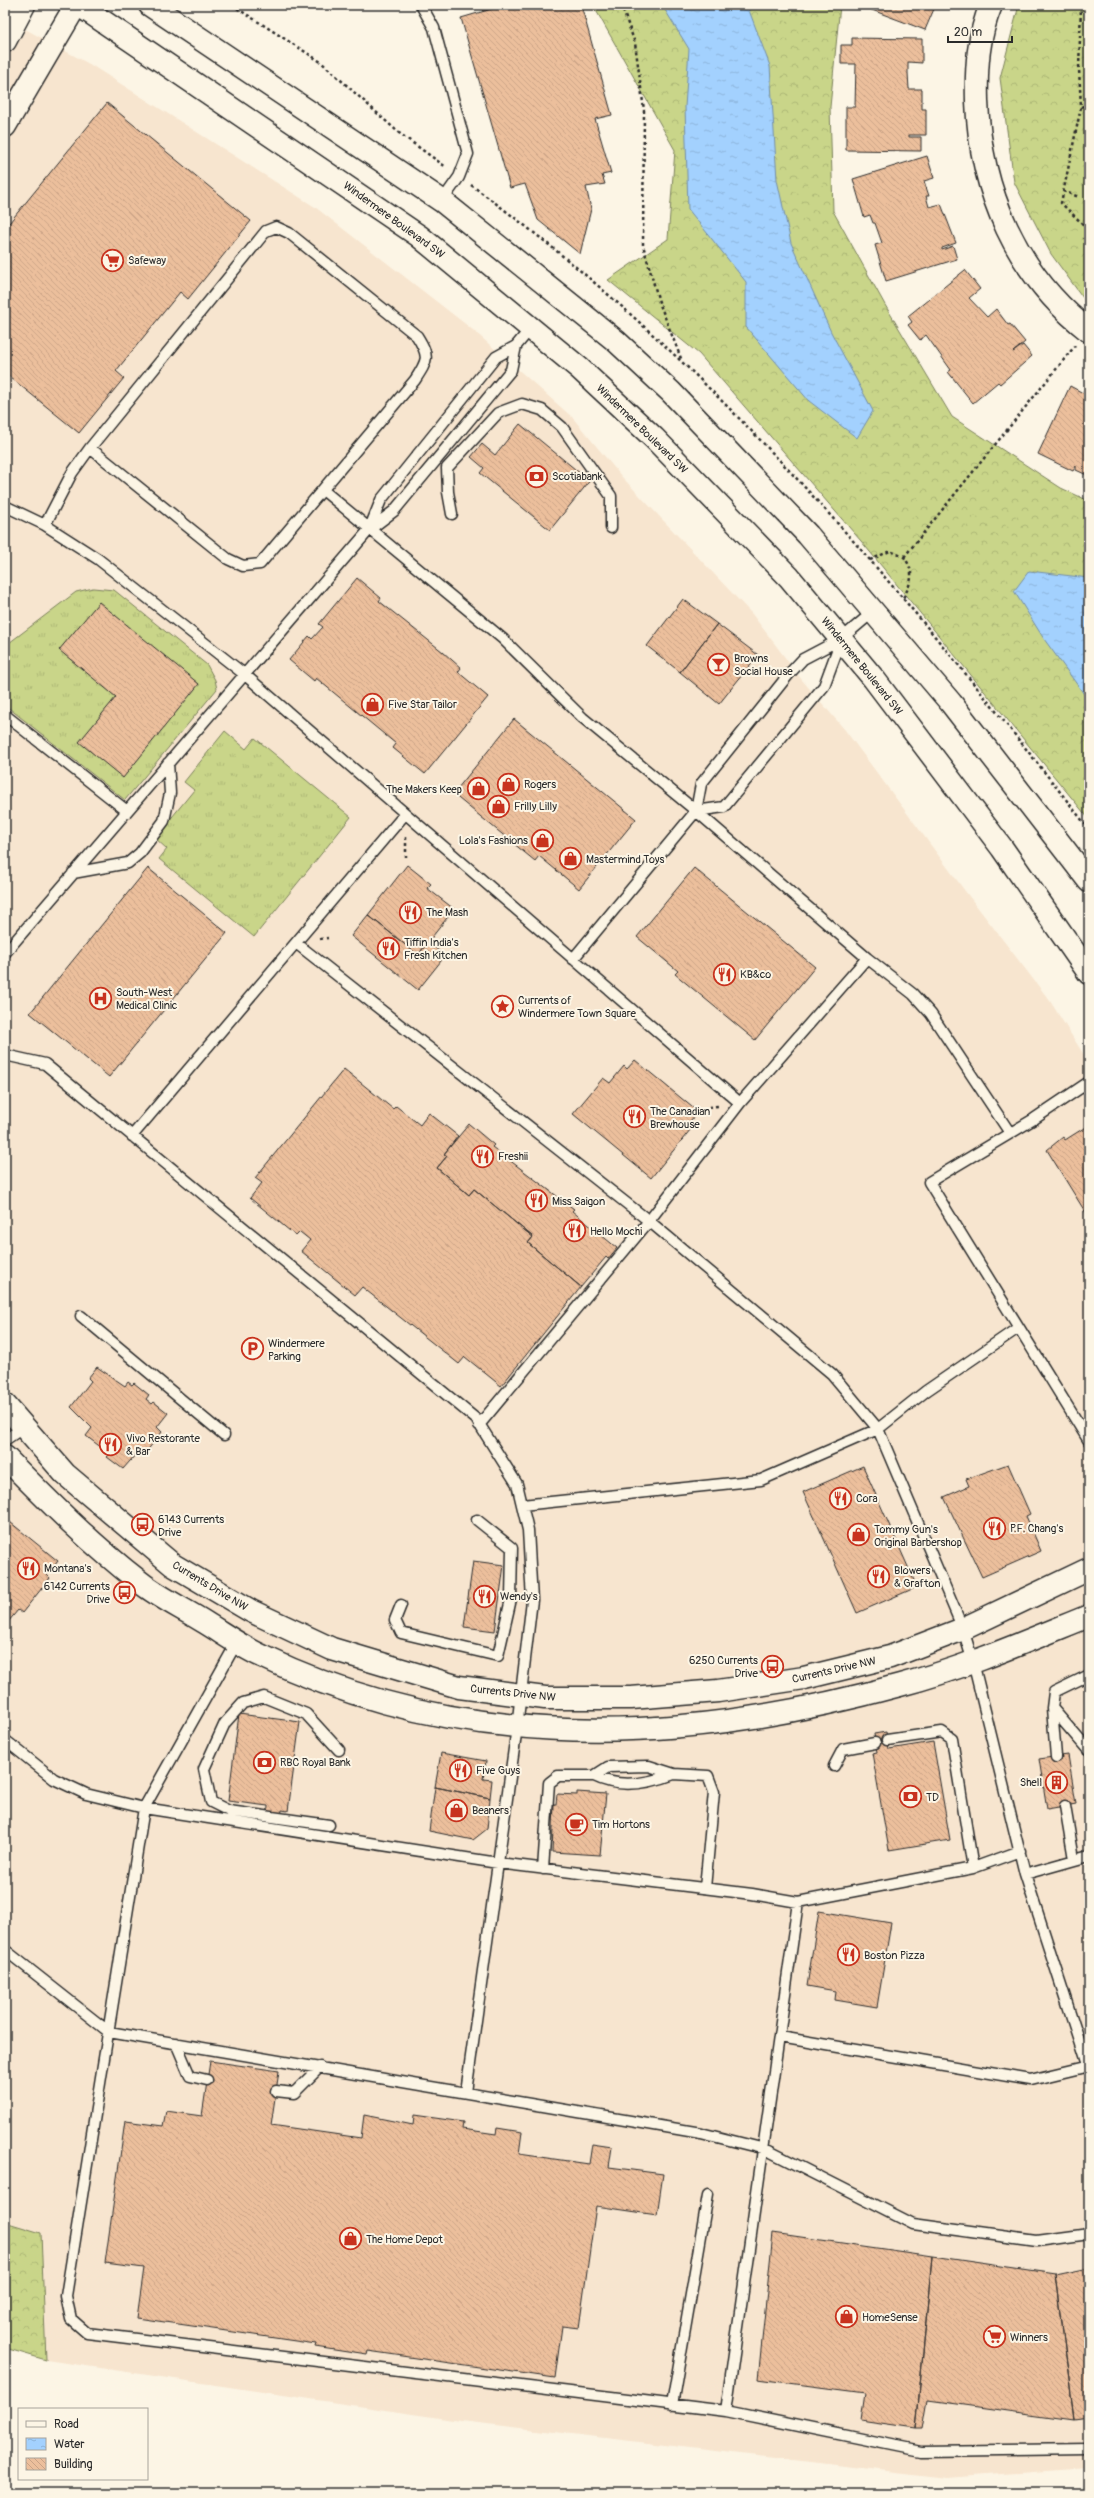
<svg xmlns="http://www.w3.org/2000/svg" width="1094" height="2498" viewBox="0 0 1094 2498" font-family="Pangolin,sans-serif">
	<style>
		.built { fill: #f7e5cf }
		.grass { fill: url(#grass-tufts); stroke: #7a805a }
		.forest { fill: url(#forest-crowns); stroke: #7a805a }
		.water { fill: url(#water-ripples); stroke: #738faa }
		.building { fill: url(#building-back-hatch); stroke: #2b2b2b }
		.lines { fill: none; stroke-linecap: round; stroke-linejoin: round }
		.lane-casing { stroke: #2b2b2b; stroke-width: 13 }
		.secondary-casing { stroke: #2b2b2b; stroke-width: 25 }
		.path { stroke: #2b2b2b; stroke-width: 2.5; stroke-dasharray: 3 3; stroke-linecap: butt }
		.lane { stroke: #fcf5e5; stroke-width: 10 }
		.secondary { stroke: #fcf5e5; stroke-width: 22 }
		.labels { text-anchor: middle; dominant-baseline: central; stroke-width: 4; stroke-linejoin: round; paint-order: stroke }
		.street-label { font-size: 11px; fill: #2b2b2b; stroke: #fcf5e5 }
		.poi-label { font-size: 11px; fill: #2b2b2b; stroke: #fcf5e5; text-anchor: start }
	</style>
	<defs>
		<pattern id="grass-tufts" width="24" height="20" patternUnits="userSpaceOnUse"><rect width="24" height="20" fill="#c9d589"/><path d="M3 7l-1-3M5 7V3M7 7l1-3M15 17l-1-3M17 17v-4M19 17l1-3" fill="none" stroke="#adb776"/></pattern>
		<pattern id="forest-crowns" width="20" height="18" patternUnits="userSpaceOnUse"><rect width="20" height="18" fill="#c9d589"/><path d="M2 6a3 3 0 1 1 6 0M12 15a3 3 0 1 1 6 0" fill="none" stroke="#adb776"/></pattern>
		<pattern id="water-ripples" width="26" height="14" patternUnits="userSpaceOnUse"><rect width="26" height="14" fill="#a3d1fe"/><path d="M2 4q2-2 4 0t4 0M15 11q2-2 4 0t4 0" fill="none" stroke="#8cb4da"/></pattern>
		<pattern id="building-back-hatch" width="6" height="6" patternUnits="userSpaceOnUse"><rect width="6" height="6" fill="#ecbf9c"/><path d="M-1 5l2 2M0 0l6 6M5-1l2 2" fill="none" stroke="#cba487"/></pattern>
	</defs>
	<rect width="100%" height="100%" fill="#fcf5e5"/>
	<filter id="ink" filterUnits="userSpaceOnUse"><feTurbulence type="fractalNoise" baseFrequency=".025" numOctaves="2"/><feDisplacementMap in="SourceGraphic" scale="8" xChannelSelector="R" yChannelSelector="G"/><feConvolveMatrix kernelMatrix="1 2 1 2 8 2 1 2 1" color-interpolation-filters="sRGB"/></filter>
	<g filter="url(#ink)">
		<path class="built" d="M5,18l86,47 224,142 158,123 99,87 50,60 130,137 50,66 43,50 120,161 85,110 39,62v1405l-143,10 -493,-58 -407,-60 -41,-12z"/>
		<path class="grass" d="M93,588l21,2 93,75 8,15 2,9 -92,111 -120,-95v-59l71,-54z
			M225,731l21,18 9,-11 96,79 -97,120 -95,-78 8,-10 -12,-11 39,-48 -10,-8z"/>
		<path class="forest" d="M593,5h247l-10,102 3,104 52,94 67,112 109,71 28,13v318l-228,-278 -162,-187 -91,-74 60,-41 7,-89z
			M1019,5h70v301l-38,-52 -37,-72 -14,-104z
			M5,2222l36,11 5,127 -41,-12z"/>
		<path class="water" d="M662,5h85l23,61 7,114 14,63 40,89 42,79 -16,27 -48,-37 -63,-74v-45l-58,-73 -3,-102 4,-58z
			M1029,571l60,7v123l-45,-62 -30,-48z"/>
		<path class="building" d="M479,5h26l-22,6z
			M505,5h76l31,110 -17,4 16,54 -9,2 3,9 -19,3 5,22 -11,45 -42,-34 -13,-36 -15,4 -49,-170z
			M865,5h68l1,4 -9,21 -61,-23z
			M852,38l70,1v24l-14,-1v11l1,16h13v20h4v26h-17v2h12v14l-75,-1v-43h9l1,-43h-15v-19h11z
			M107,103l144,118 -63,78 -8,-7 -64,79 8,7 -45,55 -74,-60v-145z
			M927,156l7,22 -10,3 5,15h-3l3,11 12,-3 15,39 -14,5v2l11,-4 4,13 -71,22 -11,-36 7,-2 -7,-20h-2l-3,-8 -6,2 -11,-38z
			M965,270l15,19 -11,9 18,19 9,-8 12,16 2,-1 15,18 -12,10 10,-7 9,11 -32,28 -2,-2 -25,21 -25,-31 3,-2 -25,-35 -6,5 -12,-15 4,-3 -4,-6z
			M1070,386l13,7 1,-3 5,2v84l-13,-6v-4l-3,5 -35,-17z
			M520,424l61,50 2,-3 9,7 -42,52 -70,-57 4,-5 -13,-11 11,-13 13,11z
			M357,578l24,20 -2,3 64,51 18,16 -3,4 30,25 -63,77 -32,-26 3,-4 -80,-66 -2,3 -25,-21 20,-24 3,3 11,-12 -4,-3z
			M683,599l34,25 -37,48 -33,-26z
			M99,602l100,82 -76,94 -44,-36 37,-45 -57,-47z
			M717,624l41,31 -39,49 -39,-32z
			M514,719l122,100 -57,70 -40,-33 -4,5 -82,-67z
			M407,865l24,19 -4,4 27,21 -36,46 -50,-40z
			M148,868l79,65 -118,144 -79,-64z
			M694,868l121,99 -60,73 -80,-66 3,-3 -41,-34z
			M368,915l50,40 10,-13 17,14 -27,34 -67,-54z
			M635,1060l63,52 -8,9 5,3 -44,54 -78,-64 30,-36 7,5 14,-17 3,3z
			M344,1069l49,40 3,-3 24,19 9,-12 29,23 -14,18 3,2 -10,12 32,27 5,-6 59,48 -5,6 53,44 -80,99 -36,-29 -6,7 -97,-77 -7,8 -54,-44 9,-11 -10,-8 -4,4 -46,-38 12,-15 -7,-5z
			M469,1124l25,21 -2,2 82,62 -2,2 45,37 -9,11 -2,-2 -25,30 -53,-44 5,-6 -59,-48 -5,6 -32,-27 10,-12 -3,-2z
			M1084,1128l5,1v89l-42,-68 16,-13 2,3z
			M97,1367l28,19 3,-4 4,3 2,-2 15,12 -3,4 6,5 2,-2 14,11 -11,14 5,5 -20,25 -5,-4 -14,16 -16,-12 3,-3 -24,-18 6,-8 -21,-21 20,-26 -3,-3z
			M1008,1464l22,50 -4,2 15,35 -59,26 -38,-80 25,-11 -3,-7z
			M863,1466l54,121 -60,26 -54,-121z
			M5,1518l53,43 -11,14 3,3 -28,35 -4,-3 -10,12 -3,-2z
			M473,1561l31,4 -9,66 -31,-4z
			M239,1714l61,8 -12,89 -6,-1 -2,14 -13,-2 1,-16 -40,-5z
			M886,1732l3,17 44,-7 17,98 -61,10 -17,-97 5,-1 -3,-18z
			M441,1753l45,8 -3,18 9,1 -2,18 -55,-11z
			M1068,1755l8,49 -29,5 -8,-50z
			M435,1787l55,11 -3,31 -14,11 -44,-9z
			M577,1792l29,2 -6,61 -48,-3 2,-48h2l1,-10 20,1z
			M819,1911l72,12 -14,84 -42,-7 1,-9 -29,-5z
			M210,2061l69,10 -8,54 90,13 3,-23 49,10 1,-10 49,7 -1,7 34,5 1,-6 25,4 -3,22 70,10 3,-20 20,3 -3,20 54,7 -6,41 -61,-9 -17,122 -17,-2 -7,52 -187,-27 -1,4 -52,-8 1,-3 -179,-26 7,-50 -39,-5 20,-142 38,5 3,-15 36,5z
			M773,2233l159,23 -16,173 -55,-8 4,-28 -107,-14z
			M932,2256l124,18 18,146 -146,-20 -5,29h-7z
			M1089,2267v151l-15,2 -18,-146z"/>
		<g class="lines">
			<defs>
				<path id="lane" d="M421,5l13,23 34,126 -9,23 -17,24
					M324,491l179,148 80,79 113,93 171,147 -127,145 -91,118 -170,204
					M5,506l40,19 53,34 146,115 496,429
					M452,514l-4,-22 -1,-24 51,-55 24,-9 20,6 20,17 49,69v32
					M45,525l27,-52 18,-25 176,-217 10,-4 13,6 128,103c13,21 11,24 -2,44l-155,184 -17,2 -15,-7 -138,-111
					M369,530l12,-30 115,-143 20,-11 15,-18
					M5,715l122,96
					M696,811l28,-4 100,-121 17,-46
					M73,873l55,-10 12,-10 24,-32 6,-28 -2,-30
					M296,943l353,278 183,153 46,55 85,200 10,33 52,212 64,197
					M5,953l364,-423 25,-19 117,-141 5,-24
					M867,958l46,36 18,20 79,119
					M573,959l123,-148 5,-27 88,-110 14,-15 38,-20 33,-28
					M5,1055l40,9 431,355 41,65 11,46 4,70 -15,127 -51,365
					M1089,1082l-55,37 -105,63 160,259
					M132,1136l273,-322
					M81,1316l143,119
					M5,1440l19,-13
					M522,1505l239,-25 117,-51 48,-38 92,-63
					M401,1605l-6,15 6,13 97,23 13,-57 1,-51 -35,-28
					M237,1642l-93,166 -78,488 5,23 16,14 639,78 195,40 168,-2
					M1089,1675l-35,17 -2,16 37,43
					M1052,1708l4,49
					M5,1740l49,39 32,15 58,14 354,55 254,31 46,8 175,-34 47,-17
					M887,1740l55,-8 10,7 21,129
					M834,1766l9,-17 32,-6
					M594,1776c26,13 54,8 80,-2
					M1065,1806l9,53
					M329,1825l-100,-14 -18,-9 -7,-33 21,-46 18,-20 21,-6 42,17 33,36
					M543,1869l6,-86 9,-7h36l14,-9 41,-1 25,8 34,2 6,16 -9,96
					M1025,1874l64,-18
					M5,1950l104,82 592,101 64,16 148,75 124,17 52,-7
					M780,2037l251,43 58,-14
					M176,2043l14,33 17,4
					M276,2091l18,2 26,-26
					M672,2405l36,-210
					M726,2411l72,-509"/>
				<path id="secondary" d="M79,5l340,231 160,132 75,70 135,139 85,102 128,169 87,125
					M150,5l292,196 174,140 55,51 137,143 143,168 138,178
					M991,5c-13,31 -15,63 -14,96 3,90 40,174 112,230
					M5,41l19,-36
					M5,126l71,-121
					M5,1405l60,69 108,91 78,46 81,38 127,38 86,11h86l87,-7 86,-13 86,-21 73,-28 126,-60
					M5,1457c43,44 86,87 135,125 20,16 44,27 66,41 18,11 36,24 56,33 202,98 426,88 638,29 65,-17 127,-44 189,-69"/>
			</defs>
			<use href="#lane" class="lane-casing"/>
			<use href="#secondary" class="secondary-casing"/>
			<path class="path" d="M232,5l89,57 78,71 47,34
				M621,5l14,38 9,67 -1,135 16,57 23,59
				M1081,5l-2,64 2,38 8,-3
				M1081,107l-20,96 28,27
				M471,185c245,178 434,408 618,644
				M1063,191l16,6
				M904,557l171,-211
				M870,560l20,-9 14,6c11,15 8,25 -1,41
				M406,837v20
				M320,939l8,-1
				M709,1107l9,-1"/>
			<use href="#lane" class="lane"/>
			<use href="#secondary" class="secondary"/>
		</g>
	</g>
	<defs>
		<symbol id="supermarket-ring" viewBox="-11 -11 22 22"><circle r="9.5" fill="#fcf5e5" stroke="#c8321e" stroke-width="1.5"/><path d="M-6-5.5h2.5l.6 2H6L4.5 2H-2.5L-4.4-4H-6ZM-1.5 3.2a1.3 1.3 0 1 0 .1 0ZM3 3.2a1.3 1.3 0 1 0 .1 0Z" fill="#c8321e"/></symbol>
		<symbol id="bank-ring" viewBox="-11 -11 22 22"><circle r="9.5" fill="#fcf5e5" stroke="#c8321e" stroke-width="1.5"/><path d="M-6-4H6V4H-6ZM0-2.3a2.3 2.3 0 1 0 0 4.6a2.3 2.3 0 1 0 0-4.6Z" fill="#c8321e"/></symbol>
		<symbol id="bar-ring" viewBox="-11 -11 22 22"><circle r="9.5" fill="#fcf5e5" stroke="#c8321e" stroke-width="1.5"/><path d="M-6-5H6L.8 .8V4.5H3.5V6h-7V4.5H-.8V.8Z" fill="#c8321e"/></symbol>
		<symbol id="shop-ring" viewBox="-11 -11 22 22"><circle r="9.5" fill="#fcf5e5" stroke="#c8321e" stroke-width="1.5"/><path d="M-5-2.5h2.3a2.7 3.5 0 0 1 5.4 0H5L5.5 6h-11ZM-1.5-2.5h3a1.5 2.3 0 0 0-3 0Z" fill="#c8321e"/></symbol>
		<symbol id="restaurant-ring" viewBox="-11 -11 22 22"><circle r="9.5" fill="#fcf5e5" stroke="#c8321e" stroke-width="1.5"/><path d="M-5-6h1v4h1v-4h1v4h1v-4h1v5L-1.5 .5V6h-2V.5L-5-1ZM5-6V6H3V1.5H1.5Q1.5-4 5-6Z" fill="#c8321e"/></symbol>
		<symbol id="hospital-ring" viewBox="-11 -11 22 22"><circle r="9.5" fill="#fcf5e5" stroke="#c8321e" stroke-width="1.5"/><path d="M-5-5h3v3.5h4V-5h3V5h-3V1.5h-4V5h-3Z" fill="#c8321e"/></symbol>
		<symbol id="sight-ring" viewBox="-11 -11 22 22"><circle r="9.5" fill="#fcf5e5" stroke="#c8321e" stroke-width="1.5"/><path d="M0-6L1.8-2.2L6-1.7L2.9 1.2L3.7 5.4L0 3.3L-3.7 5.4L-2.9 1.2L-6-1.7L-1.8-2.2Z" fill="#c8321e"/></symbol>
		<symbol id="parking-ring" viewBox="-11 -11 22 22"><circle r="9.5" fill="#fcf5e5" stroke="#c8321e" stroke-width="1.5"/><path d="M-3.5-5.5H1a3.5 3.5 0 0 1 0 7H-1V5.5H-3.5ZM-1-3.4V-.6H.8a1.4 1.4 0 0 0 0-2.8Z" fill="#c8321e"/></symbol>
		<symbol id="bus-ring" viewBox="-11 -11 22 22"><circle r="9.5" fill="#fcf5e5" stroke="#c8321e" stroke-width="1.5"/><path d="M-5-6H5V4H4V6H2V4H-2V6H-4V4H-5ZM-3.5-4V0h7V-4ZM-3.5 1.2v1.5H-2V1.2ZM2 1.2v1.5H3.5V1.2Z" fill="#c8321e"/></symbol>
		<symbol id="building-ring" viewBox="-11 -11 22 22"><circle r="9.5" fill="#fcf5e5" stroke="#c8321e" stroke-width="1.5"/><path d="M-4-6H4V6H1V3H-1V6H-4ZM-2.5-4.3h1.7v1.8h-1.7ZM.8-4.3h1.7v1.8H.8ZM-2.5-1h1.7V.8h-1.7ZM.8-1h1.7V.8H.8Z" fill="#c8321e"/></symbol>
		<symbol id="cafe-ring" viewBox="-11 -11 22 22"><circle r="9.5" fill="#fcf5e5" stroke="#c8321e" stroke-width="1.5"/><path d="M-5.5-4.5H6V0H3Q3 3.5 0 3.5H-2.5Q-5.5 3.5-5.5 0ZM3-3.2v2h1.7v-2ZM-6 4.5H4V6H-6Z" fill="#c8321e"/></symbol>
	</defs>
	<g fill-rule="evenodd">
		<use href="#supermarket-ring" x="100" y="248" width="25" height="25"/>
		<use href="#bank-ring" x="524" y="464" width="25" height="25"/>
		<use href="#bar-ring" x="706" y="652" width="25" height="25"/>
		<use href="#shop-ring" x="360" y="692" width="25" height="25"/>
		<use href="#shop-ring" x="496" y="772" width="25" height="25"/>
		<use href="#shop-ring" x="466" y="776" width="25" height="25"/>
		<use href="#shop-ring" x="486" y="794" width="25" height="25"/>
		<use href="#shop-ring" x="530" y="828" width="25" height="25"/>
		<use href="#shop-ring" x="558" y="846" width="25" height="25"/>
		<use href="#restaurant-ring" x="398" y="900" width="25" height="25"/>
		<use href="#restaurant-ring" x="376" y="936" width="25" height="25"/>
		<use href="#restaurant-ring" x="712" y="962" width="25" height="25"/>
		<use href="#hospital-ring" x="88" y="986" width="25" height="25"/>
		<use href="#sight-ring" x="490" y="994" width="25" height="25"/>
		<use href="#restaurant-ring" x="622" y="1104" width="25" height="25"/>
		<use href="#restaurant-ring" x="470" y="1144" width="25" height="25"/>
		<use href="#restaurant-ring" x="524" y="1188" width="25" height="25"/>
		<use href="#restaurant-ring" x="562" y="1218" width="25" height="25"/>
		<use href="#parking-ring" x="240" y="1336" width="25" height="25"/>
		<use href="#restaurant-ring" x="98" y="1432" width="25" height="25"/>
		<use href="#restaurant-ring" x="828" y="1486" width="25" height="25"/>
		<use href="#bus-ring" x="130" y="1512" width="25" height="25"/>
		<use href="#restaurant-ring" x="982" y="1516" width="25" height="25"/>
		<use href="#shop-ring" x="846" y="1522" width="25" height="25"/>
		<use href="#restaurant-ring" x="16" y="1556" width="25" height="25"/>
		<use href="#restaurant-ring" x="866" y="1564" width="25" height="25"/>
		<use href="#bus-ring" x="112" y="1580" width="25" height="25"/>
		<use href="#restaurant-ring" x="472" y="1584" width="25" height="25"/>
		<use href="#bus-ring" x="760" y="1654" width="25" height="25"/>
		<use href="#bank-ring" x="252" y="1750" width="25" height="25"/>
		<use href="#restaurant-ring" x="448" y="1758" width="25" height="25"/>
		<use href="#building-ring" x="1044" y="1770" width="25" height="25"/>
		<use href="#bank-ring" x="898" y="1784" width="25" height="25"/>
		<use href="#shop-ring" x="444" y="1798" width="25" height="25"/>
		<use href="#cafe-ring" x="564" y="1812" width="25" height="25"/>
		<use href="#restaurant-ring" x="836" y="1942" width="25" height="25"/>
		<use href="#shop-ring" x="338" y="2226" width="25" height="25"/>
		<use href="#shop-ring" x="834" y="2304" width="25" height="25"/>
		<use href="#supermarket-ring" x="982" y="2324" width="25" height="25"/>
	</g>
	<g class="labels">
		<g class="street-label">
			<text transform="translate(394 220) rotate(36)">Windermere Boulevard SW</text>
			<text transform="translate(642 429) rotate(44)">Windermere Boulevard SW</text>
			<text transform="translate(862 666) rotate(51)">Windermere Boulevard SW</text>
			<text transform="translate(210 1586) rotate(31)">Currents Drive NW</text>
			<text transform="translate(834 1670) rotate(-13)">Currents Drive NW</text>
			<text transform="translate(513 1693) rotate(6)">Currents Drive NW</text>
		</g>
		<g class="poi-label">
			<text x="128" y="260">Safeway</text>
			<text x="552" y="476">Scotiabank</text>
			<text x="734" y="658">Browns<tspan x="734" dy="13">Social House</tspan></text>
			<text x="388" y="704">Five Star Tailor</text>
			<text x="524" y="784">Rogers</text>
			<text x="462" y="789" text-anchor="end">The Makers Keep</text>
			<text x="514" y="806">Frilly Lilly</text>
			<text x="528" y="840" text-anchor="end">Lola's Fashions</text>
			<text x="586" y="859">Mastermind Toys</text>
			<text x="426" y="912">The Mash</text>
			<text x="404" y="942">Tiffin India's<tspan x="404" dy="13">Fresh Kitchen</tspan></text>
			<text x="740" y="974">KB&amp;co</text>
			<text x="116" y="992">South-West<tspan x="116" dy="13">Medical Clinic</tspan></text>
			<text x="518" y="1000">Currents of<tspan x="518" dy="13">Windermere Town Square</tspan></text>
			<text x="650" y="1111">The Canadian<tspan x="650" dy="13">Brewhouse</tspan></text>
			<text x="498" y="1156">Freshii</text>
			<text x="552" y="1201">Miss Saigon</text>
			<text x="590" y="1231">Hello Mochi</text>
			<text x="268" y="1343">Windermere<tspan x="268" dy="13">Parking</tspan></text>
			<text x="126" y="1438">Vivo Restorante<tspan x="126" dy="13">&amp; Bar</tspan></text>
			<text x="856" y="1498">Cora</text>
			<text x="158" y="1519">6143 Currents<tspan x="158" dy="13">Drive</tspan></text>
			<text x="1010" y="1528">P.F. Chang's</text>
			<text x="874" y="1529">Tommy Gun's<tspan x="874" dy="13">Original Barbershop</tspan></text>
			<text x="44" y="1568">Montana's</text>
			<text x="894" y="1570">Blowers<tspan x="894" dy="13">&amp; Grafton</tspan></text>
			<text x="110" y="1586" text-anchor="end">6142 Currents<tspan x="110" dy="13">Drive</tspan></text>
			<text x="500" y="1596">Wendy's</text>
			<text x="758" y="1660" text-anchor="end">6250 Currents<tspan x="758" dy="13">Drive</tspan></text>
			<text x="280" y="1762">RBC Royal Bank</text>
			<text x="476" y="1770">Five Guys</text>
			<text x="1042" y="1782" text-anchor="end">Shell</text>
			<text x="926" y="1797">TD</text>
			<text x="472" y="1810">Beaners</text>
			<text x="592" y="1824">Tim Hortons</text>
			<text x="864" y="1955">Boston Pizza</text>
			<text x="366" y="2239">The Home Depot</text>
			<text x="862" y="2317">HomeSense</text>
			<text x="1010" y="2337">Winners</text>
		</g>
	</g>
	<rect width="1094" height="2498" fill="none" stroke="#fcf5e5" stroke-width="20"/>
	<rect x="10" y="10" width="1074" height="2478" fill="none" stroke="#2b2b2b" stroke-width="1.5" filter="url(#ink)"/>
	<rect x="18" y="2408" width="130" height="72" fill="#fcf5e5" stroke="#a8a49b"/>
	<rect x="26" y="2421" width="20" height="6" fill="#fcf5e5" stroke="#a8a49b"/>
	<text x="54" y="2428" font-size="12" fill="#2b2b2b">Road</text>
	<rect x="26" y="2438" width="20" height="12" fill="url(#water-ripples)" stroke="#a8a49b"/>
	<text x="54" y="2448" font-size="12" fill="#2b2b2b">Water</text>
	<rect x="26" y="2458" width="20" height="12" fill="url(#building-back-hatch)" stroke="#a8a49b"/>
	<text x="54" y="2468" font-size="12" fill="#2b2b2b">Building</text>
	<path d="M948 36v6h64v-6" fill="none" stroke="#2b2b2b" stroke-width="2"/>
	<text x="954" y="36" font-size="12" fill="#2b2b2b" stroke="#fcf5e5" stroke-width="3" paint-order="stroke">20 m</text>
</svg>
